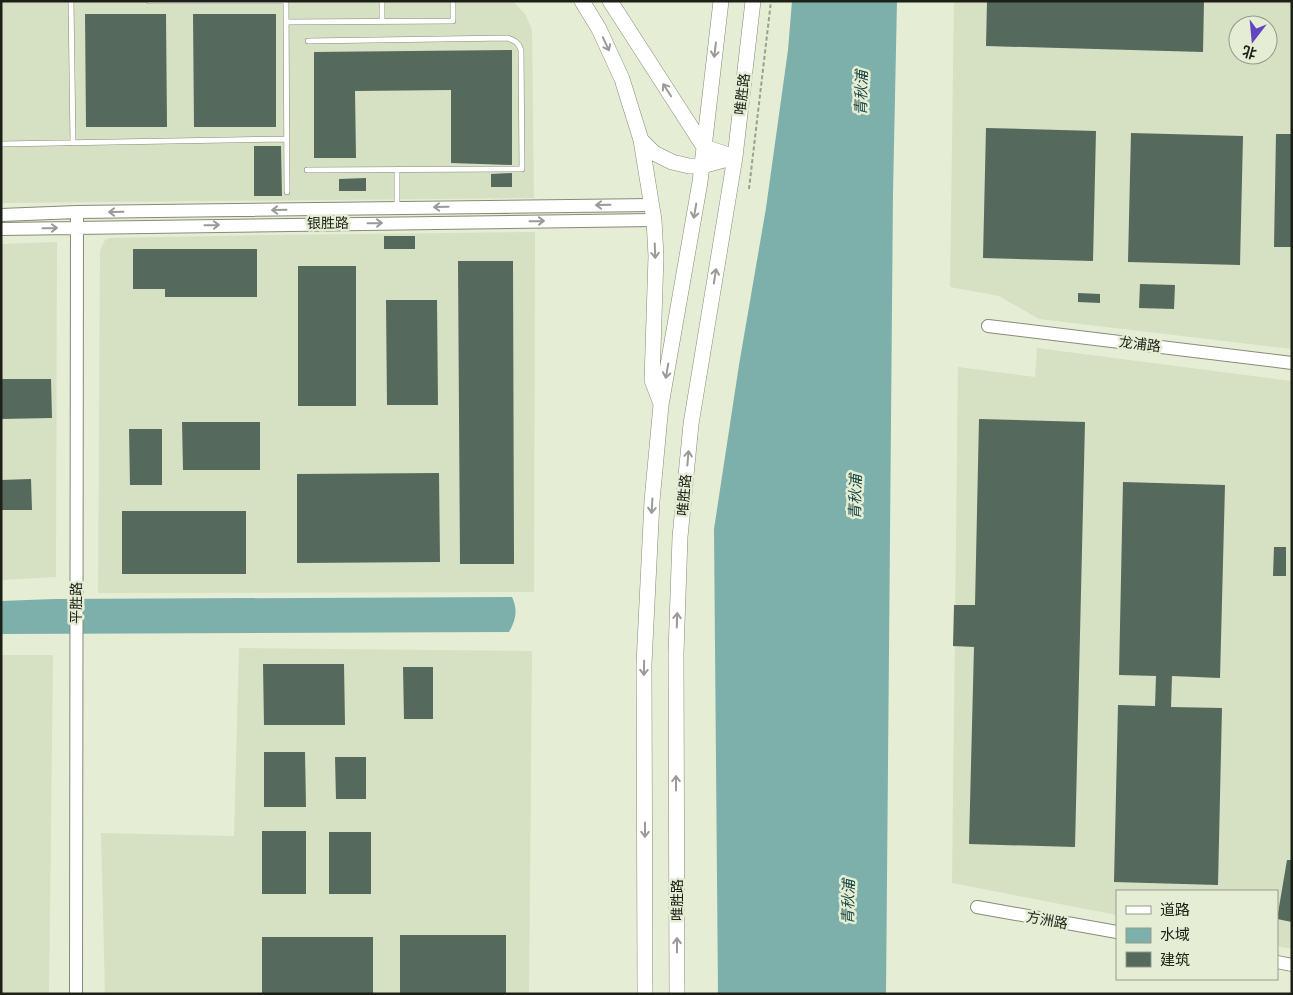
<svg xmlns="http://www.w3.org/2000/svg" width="1293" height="995" viewBox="0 0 1293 995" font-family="Ubuntu,'Noto Sans SC',sans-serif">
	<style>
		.built { fill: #d6e0c2; fill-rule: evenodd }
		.water { fill: #7db0ab }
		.building { fill: #55695c }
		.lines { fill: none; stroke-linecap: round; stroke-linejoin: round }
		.service-casing { stroke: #858c77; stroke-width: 6 }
		.tertiary-casing { stroke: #858c77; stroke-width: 14 }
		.primary-casing { stroke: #858c77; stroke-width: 16 }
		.path { stroke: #9aa08e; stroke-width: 2; stroke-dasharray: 4 2.5; stroke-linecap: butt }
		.service { stroke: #fff; stroke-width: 5 }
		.tertiary { stroke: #fff; stroke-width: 12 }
		.primary { stroke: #fff; stroke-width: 15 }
		.oneway { stroke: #999b97 }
		.labels { text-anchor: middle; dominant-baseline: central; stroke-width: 5; stroke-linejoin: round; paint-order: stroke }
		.street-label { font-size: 14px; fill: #1d2017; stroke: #e5edd5 }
		.water-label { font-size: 15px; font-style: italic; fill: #184743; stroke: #e5edd5 }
	</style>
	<rect width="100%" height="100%" fill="#e5edd5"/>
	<path class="built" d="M1,1h512l12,13 7,16 2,168 -533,5z
		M954,1h338v348l-253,-30 -40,-23 -49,-9zM1238,25h30v30h-30z
		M535,232l-1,360 -436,1 2,-342 5,-11 5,-2 163,-3z
		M57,242l-1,335 -55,3v-336z
		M1037,348l255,33v568l-15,-3v-55h-160v24l-165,-32 6,-516 77,10z
		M239,648l293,3 -3,343h-424l-4,-161 133,3z
		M1,655h52l-4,339h-48z"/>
	<path class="water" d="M792,1h105l-4,191 -7,802h-168l-4,-465 25,-164 27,-157 22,-158z
		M512,597c6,13 4,23 -3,35l-508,2v-33l53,-2z"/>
	<path class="building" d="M987,1h217l-1,51 -217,-6z
		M85,14h81l1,113h-81z
		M193,14h83v113h-82z
		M512,50v115l-61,-2v-73l-96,1 1,67h-42v-106z
		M986,128l110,3 -3,130 -110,-3z
		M1131,133l112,3 -3,129 -112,-3z
		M1276,134h16v113h-18z
		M254,146h27l1,50h-28z
		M512,173v14h-21v-13z
		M366,178v13h-27v-12z
		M384,236h31v13h-31z
		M133,249h124v48h-92v-8h-32z
		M458,261h55l1,303h-54z
		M298,266h58v140h-58z
		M1140,284l35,1 -1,24 -35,-1z
		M1078,293l22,1v9l-22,-1z
		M386,300h51l1,105h-51z
		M1,379h50l1,39 -51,1z
		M979,419l106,3 -10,425 -106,-3 5,-197 -21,-1 1,-41h21z
		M182,422h78v48h-77z
		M129,429h33v56h-32z
		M439,473l1,89 -143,1v-89z
		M31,479l1,31h-31v-30z
		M1123,482l102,3 -5,193 -48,-2 -1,31 51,1 -4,177 -104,-3 4,-177 37,1 1,-30 -37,-1z
		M122,511h124v63h-124z
		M1274,547h12v29h-13z
		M263,664h81l1,61h-81z
		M403,667h30v52h-29z
		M264,752h41l1,55h-42z
		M335,757h31v42h-30z
		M262,831h44v63h-44z
		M329,832h42v62h-42z
		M1287,860h5v62l-15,-3z
		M400,935h106v59h-106z
		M262,937h111v57h-111z"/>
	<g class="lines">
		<defs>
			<path id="service" d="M71,1l2,142
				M149,1h137
				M286,1l1,191
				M382,1v20
				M286,22l167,-1v-20
				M1,144l285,-5
				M397,169v38
				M307,170l215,-1 -1,-119c-2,-7 -6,-9 -13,-12l-200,3"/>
			<path id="tertiary" d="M1,215l76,-3 575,-7
				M1,229l653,-9
				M988,326l304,37
				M977,907l140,25
				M1277,962l15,3
				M76,994l1,-782"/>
			<path id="primary" d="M582,1l17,28 23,50 19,61 13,80 2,36 -4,124 9,24
				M610,1l94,146 31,10
				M641,140l13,13 18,9 17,4h13l33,-9
				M645,994l-1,-330 8,-163 9,-96 39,-223 21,-181
				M677,994l-1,-341 4,-116 11,-113 44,-267 18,-156"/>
		</defs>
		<use href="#service" class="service-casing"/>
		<use href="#tertiary" class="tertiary-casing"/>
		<use href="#primary" class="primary-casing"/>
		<path class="path" d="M749,189l22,-188"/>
		<use href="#service" class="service"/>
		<use href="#tertiary" class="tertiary"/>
		<use href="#primary" class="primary"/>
	</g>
	<defs><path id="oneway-shaft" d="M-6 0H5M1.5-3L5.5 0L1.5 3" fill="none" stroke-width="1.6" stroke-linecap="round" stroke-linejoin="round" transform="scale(1.25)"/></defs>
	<g class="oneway">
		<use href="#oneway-shaft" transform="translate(606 44) rotate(65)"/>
		<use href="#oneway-shaft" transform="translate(715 50) rotate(97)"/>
		<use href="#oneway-shaft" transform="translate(667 90) rotate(-123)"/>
		<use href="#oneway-shaft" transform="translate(603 205) rotate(179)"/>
		<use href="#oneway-shaft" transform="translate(441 207) rotate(179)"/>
		<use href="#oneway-shaft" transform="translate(279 210) rotate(179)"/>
		<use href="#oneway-shaft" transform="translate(695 211) rotate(100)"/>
		<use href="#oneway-shaft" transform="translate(116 212) rotate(179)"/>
		<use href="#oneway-shaft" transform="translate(537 221) rotate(-1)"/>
		<use href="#oneway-shaft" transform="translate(375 223) rotate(-1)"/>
		<use href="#oneway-shaft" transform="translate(212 225) rotate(-1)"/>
		<use href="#oneway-shaft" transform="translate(50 228) rotate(-1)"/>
		<use href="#oneway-shaft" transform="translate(655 251) rotate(88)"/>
		<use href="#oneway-shaft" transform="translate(715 276) rotate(-81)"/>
		<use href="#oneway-shaft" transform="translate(667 371) rotate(100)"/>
		<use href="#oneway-shaft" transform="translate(688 458) rotate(-85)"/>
		<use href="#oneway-shaft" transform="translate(652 506) rotate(93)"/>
		<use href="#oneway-shaft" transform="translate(677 620) rotate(-88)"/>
		<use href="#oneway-shaft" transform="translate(644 668) rotate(91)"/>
		<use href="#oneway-shaft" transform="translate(676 783) rotate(-90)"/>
		<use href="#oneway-shaft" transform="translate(645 830) rotate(90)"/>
		<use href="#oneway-shaft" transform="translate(677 945) rotate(-90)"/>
	</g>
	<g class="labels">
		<g class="street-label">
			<text transform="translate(742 94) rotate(-83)">唯胜路</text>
			<text transform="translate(328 223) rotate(-1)">银胜路</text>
			<text transform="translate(1140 344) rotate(7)">龙浦路</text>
			<text transform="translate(684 495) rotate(-85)">唯胜路</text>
			<text transform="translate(76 603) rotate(-89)">平胜路</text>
			<text transform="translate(677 900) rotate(-90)">唯胜路</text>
			<text transform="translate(1047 920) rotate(10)">方洲路</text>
		</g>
		<g class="water-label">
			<text transform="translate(861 93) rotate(-89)">青秋浦</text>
			<text transform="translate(855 497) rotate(-89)">青秋浦</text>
			<text transform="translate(848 902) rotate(-89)">青秋浦</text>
		</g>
	</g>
	<rect width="1293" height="995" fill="none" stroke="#1d2017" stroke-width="5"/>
	<rect x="1116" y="890" width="162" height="90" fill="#e5edd5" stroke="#959b89"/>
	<rect x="1126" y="906" width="25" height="8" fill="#ffffff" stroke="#959b89"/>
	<text x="1160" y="915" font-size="15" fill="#1d2017">道路</text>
	<rect x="1126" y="928" width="25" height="15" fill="#7db0ab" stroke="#959b89"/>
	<text x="1160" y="940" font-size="15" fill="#1d2017">水域</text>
	<rect x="1126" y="952" width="25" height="15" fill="#55695c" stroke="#959b89"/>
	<text x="1160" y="965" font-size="15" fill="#1d2017">建筑</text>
	<g transform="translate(1253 40) rotate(196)"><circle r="24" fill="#e5edd5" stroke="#959b89"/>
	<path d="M0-4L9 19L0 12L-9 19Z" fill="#6146be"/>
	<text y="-8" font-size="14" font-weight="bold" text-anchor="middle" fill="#1d2017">北</text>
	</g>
</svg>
